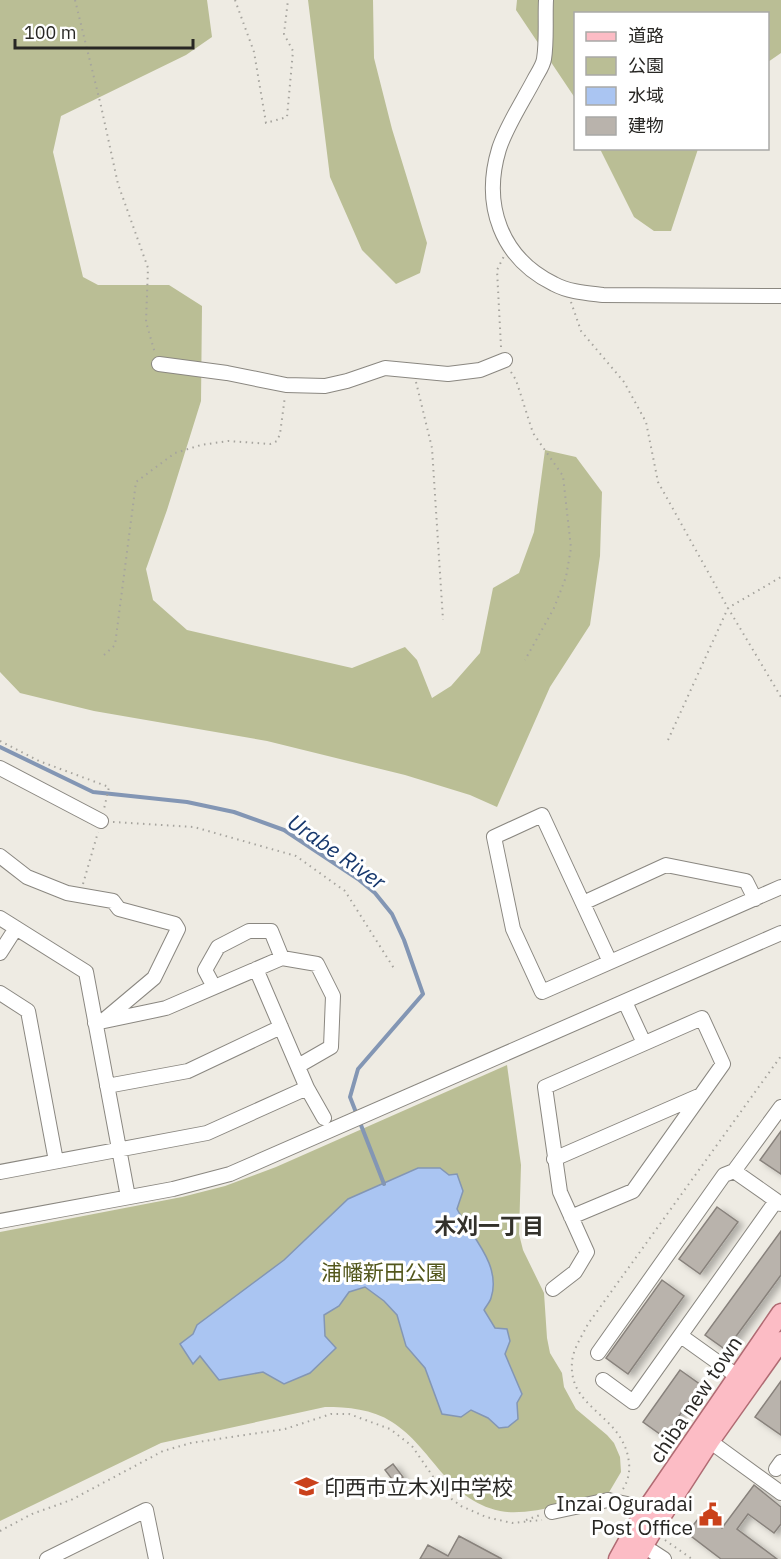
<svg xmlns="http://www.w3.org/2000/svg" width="781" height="1559" viewBox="0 0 781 1559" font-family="'IBM Plex Sans','Noto Sans JP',sans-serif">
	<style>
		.green { fill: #babe95 }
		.water { fill: #aac5f2; stroke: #8396b4; stroke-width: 1.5 }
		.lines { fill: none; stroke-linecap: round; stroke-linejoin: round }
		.stream { stroke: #8396b4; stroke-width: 4 }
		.building { fill: #b9b3ac; stroke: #88827c; stroke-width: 1.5; filter: url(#shadow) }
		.minor-casing { stroke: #8a8780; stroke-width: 16 }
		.major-casing { stroke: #b06b73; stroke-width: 21 }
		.path { stroke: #a6a49e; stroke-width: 2; stroke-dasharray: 1.5 4.5; stroke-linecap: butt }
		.minor { stroke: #fff; stroke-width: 14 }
		.major { stroke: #fcbcc5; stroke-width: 18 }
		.minor-bridge-casing { stroke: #8a8780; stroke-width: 16; stroke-linecap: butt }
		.major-bridge-casing { stroke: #b06b73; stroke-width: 21; stroke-linecap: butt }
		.minor-bridge { stroke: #fff; stroke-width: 14 }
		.major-bridge { stroke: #fcbcc5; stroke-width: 18 }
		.labels { text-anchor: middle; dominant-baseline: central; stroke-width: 6; stroke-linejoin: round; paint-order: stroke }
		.park-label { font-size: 21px; fill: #53571c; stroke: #fff }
		.street-label { font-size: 21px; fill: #282724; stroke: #fff }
		.poi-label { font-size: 21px; fill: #282724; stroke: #fff; text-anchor: start }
		.water-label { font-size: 22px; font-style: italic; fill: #17386d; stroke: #fff }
		.neighbourhood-label { font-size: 22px; font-weight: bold; fill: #33312b; stroke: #fff }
	</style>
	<defs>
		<filter id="shadow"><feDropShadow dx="5" dy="3" stdDeviation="3" flood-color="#0004"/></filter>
	</defs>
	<rect width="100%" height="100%" fill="#eeebe3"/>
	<path class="green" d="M0,0h207l5,37 -26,18 -125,61 -8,36 30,125 15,8h71l33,21 -1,95 -34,109 -21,59 7,31 34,30 165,38 53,-21 12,13 15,38 19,-12 29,-33 13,-65 26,-15 15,-41 11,-82 31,7 26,35 -2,64 -10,69 -40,62 -53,120 -27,-12 -65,-20 -138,-34 -173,-30 -74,-18 -20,-21z
		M308,0h65l1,58 18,71 35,114 -7,30 -24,11 -34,-34 -32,-73z
		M517,0h264v53l-13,9v-48h-192l-1,84 -59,-88z
		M600,149h98l-27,82h-17l-20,-14z
		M507,1065l14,100 -2,69 4,16 21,43 3,45 3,15 12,20 2,14 12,22 31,26 7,8 6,14 1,15 -13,22c-29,6 -80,23 -108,17 -54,-12 -67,-63 -108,-89 -20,-13 -44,-15 -67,-15l-164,36 -161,78v-289l182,-35 43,-11 51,-19z"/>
	<path class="water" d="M418,1168h22l9,7 8,-1 6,17 -6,18c14,27 45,56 34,89 -1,4 -5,8 -7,12l11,18 12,1 3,12 -5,13 17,40 -5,9 1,16 -10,8 -9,1 -11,-10 -17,-8 -10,7 -19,-3 -17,-46 -19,-22 -9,-31 -13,-14 -19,-14 -16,5 -10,14 -15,9 1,21 11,12 -26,25 -26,11 -21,-12 -44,8 -19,-24 -7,8 -13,-20 13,-10 4,-9 87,-65 64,-61z"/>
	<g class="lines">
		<path class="stream" d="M0,747l93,45 94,10 47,10 50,18 74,49 17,14 17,21 12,26 19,54 -65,75 -8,28 34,87"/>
	</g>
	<path class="building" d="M781,1131v43l-21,-14z
		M717,1207l21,15 -38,52 -21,-15z
		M781,1231v44l-55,75 -21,-15z
		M662,1280l22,16 -56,78 -22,-16z
		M680,1370l21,15 -37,52 -21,-15z
		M781,1381v54l-26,-18z
		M393,1464l10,13 -8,6 -10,-13z
		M754,1485l27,22v17l-7,9 -26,-19 -11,15 40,30h-56l-34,-26 15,-19 20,14z
		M459,1536l43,23h-82l8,-14 20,11z"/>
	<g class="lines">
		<defs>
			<path id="minor" d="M546,0c-1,19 1,41 -2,59 -1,7 -7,15 -10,21 -11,21 -28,47 -35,69 -17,56 2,109 55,135 15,8 32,9 49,11l178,1
				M159,364l68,9 59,12 39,1 22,-5 38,-13 63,6 32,-4 25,-10
				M0,768l101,53
				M0,856l27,21 40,16 46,8 6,8 56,15 3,5 -24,49 -50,42
				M583,903l83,-38 80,16 9,18
				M0,918l86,54 42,225
				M0,953l16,-25
				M610,962l-68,-147 -48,22 19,92 29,63 239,-105
				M256,969l51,119 17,30
				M214,987l-9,-17 13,-23 31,-16h22l11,27
				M0,993l28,18 28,150
				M625,1002l19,41
				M95,1023l71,-15 116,-50 35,6 16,32 -2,51 -33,19
				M107,1086l81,-15 93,-44
				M554,1159l147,-64
				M734,1171l47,33
				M0,1172l207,-39 100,-45
				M0,1221l173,-32 57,-15 551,-241
				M553,1289l22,-17 12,-20 -27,-60 -15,-105 157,-69 21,46 -90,127 -62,26
				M681,1336l56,40
				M598,1353l126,-178 10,-4 47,-64
				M603,1380l30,22 143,-201
				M704,1437l77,56
				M776,1469l5,-7
				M552,1512l56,-12
				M644,1546l20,13
				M47,1559l99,-49 10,49"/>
			<path id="major" d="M646,1510l135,-197
				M659,1520l51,-79 71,-100
				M618,1559l16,-29
				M637,1559l10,-19"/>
		</defs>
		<use href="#minor" class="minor-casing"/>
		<use href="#major" class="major-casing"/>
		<path class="path" d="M75,0l26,106 17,78 30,84 -2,54 9,31
			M235,0l19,52 12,71 21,-6 6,-66 -9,-17 4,-34
			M571,302l10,29 43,51 22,40 12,60 70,126 53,89
			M501,347l-4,-77 7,-14
			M511,372l5,8 17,53 30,43 8,72 -5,29 -12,31 -29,52
			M416,382l16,66 11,172
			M104,655l11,-10 21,-163 39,-29 26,-8 27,-4 42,3 7,-3 3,-7 5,-38
			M668,740l60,-132 53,-31
			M0,741l39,20 70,26 -5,22
			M113,822l81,5 102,29 49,35 50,79
			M83,884l15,-52
			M623,1489c5,-8 7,-17 6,-26 -5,-49 -61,-53 -57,-101 1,-13 10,-26 16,-38l193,-268
			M526,1520l14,-5
			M0,1531l32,-17 39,-14 92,-49 28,-8 94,-14 46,-15h18l41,15 22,17 33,48 16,12 25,11 26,6 30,-3
			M665,1540l27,19"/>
		<use href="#minor" class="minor"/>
		<use href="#major" class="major"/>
		<defs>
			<path id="minor-bridge" d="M608,1500l24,5"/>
			<path id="major-bridge" d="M634,1530l12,-20
				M647,1540l12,-20"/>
		</defs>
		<use href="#minor-bridge" class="minor-bridge-casing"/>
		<use href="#major-bridge" class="major-bridge-casing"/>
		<use href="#minor-bridge" class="minor-bridge"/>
		<use href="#major-bridge" class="major-bridge"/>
	</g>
	<defs>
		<symbol id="school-bare" viewBox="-9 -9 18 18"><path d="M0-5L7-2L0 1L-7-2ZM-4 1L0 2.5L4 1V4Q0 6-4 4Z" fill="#ca411b" stroke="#fff" stroke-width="2.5" paint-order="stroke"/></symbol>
		<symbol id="civic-bare" viewBox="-9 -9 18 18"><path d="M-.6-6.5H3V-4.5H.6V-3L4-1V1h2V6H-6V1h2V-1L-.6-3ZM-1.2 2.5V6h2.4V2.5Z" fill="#ca411b" stroke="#fff" stroke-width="2.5" paint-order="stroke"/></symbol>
	</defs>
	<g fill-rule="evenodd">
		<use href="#school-bare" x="290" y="1470" width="33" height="33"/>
		<use href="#civic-bare" x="694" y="1498" width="33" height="33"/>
	</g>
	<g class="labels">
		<g class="park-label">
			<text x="384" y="1272">浦幡新田公園</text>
		</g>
		<g class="street-label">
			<text transform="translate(695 1399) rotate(-56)">chiba new town</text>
		</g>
		<g class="poi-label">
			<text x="324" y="1487">印西市立木刈中学校</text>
			<text x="693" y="1503" text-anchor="end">Inzai Oguradai<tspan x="693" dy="24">Post Office</tspan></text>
		</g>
		<g class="water-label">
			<text transform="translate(337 851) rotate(35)">Urabe River</text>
		</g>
		<g class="neighbourhood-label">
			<text x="489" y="1225">木刈一丁目</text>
		</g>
	</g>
	<rect x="574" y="12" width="195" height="138" fill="#ffffff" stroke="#a9a9a7" stroke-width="1.5"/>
	<rect x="586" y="32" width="30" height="9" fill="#fcbcc5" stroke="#a9a9a7" stroke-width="1.5"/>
	<text x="628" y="42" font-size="18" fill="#282724">道路</text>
	<rect x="586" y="57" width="30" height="18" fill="#babe95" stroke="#a9a9a7" stroke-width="1.5"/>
	<text x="628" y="72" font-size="18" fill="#282724">公園</text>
	<rect x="586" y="87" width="30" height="18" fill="#aac5f2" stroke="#a9a9a7" stroke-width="1.5"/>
	<text x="628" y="102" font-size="18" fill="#282724">水域</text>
	<rect x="586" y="117" width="30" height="18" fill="#b9b3ac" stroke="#a9a9a7" stroke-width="1.5"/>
	<text x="628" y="132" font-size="18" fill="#282724">建物</text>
	<path d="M15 39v9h178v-9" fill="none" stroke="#282724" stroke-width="3"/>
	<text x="24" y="39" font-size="18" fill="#282724" stroke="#ffffff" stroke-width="4.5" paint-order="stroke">100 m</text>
</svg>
